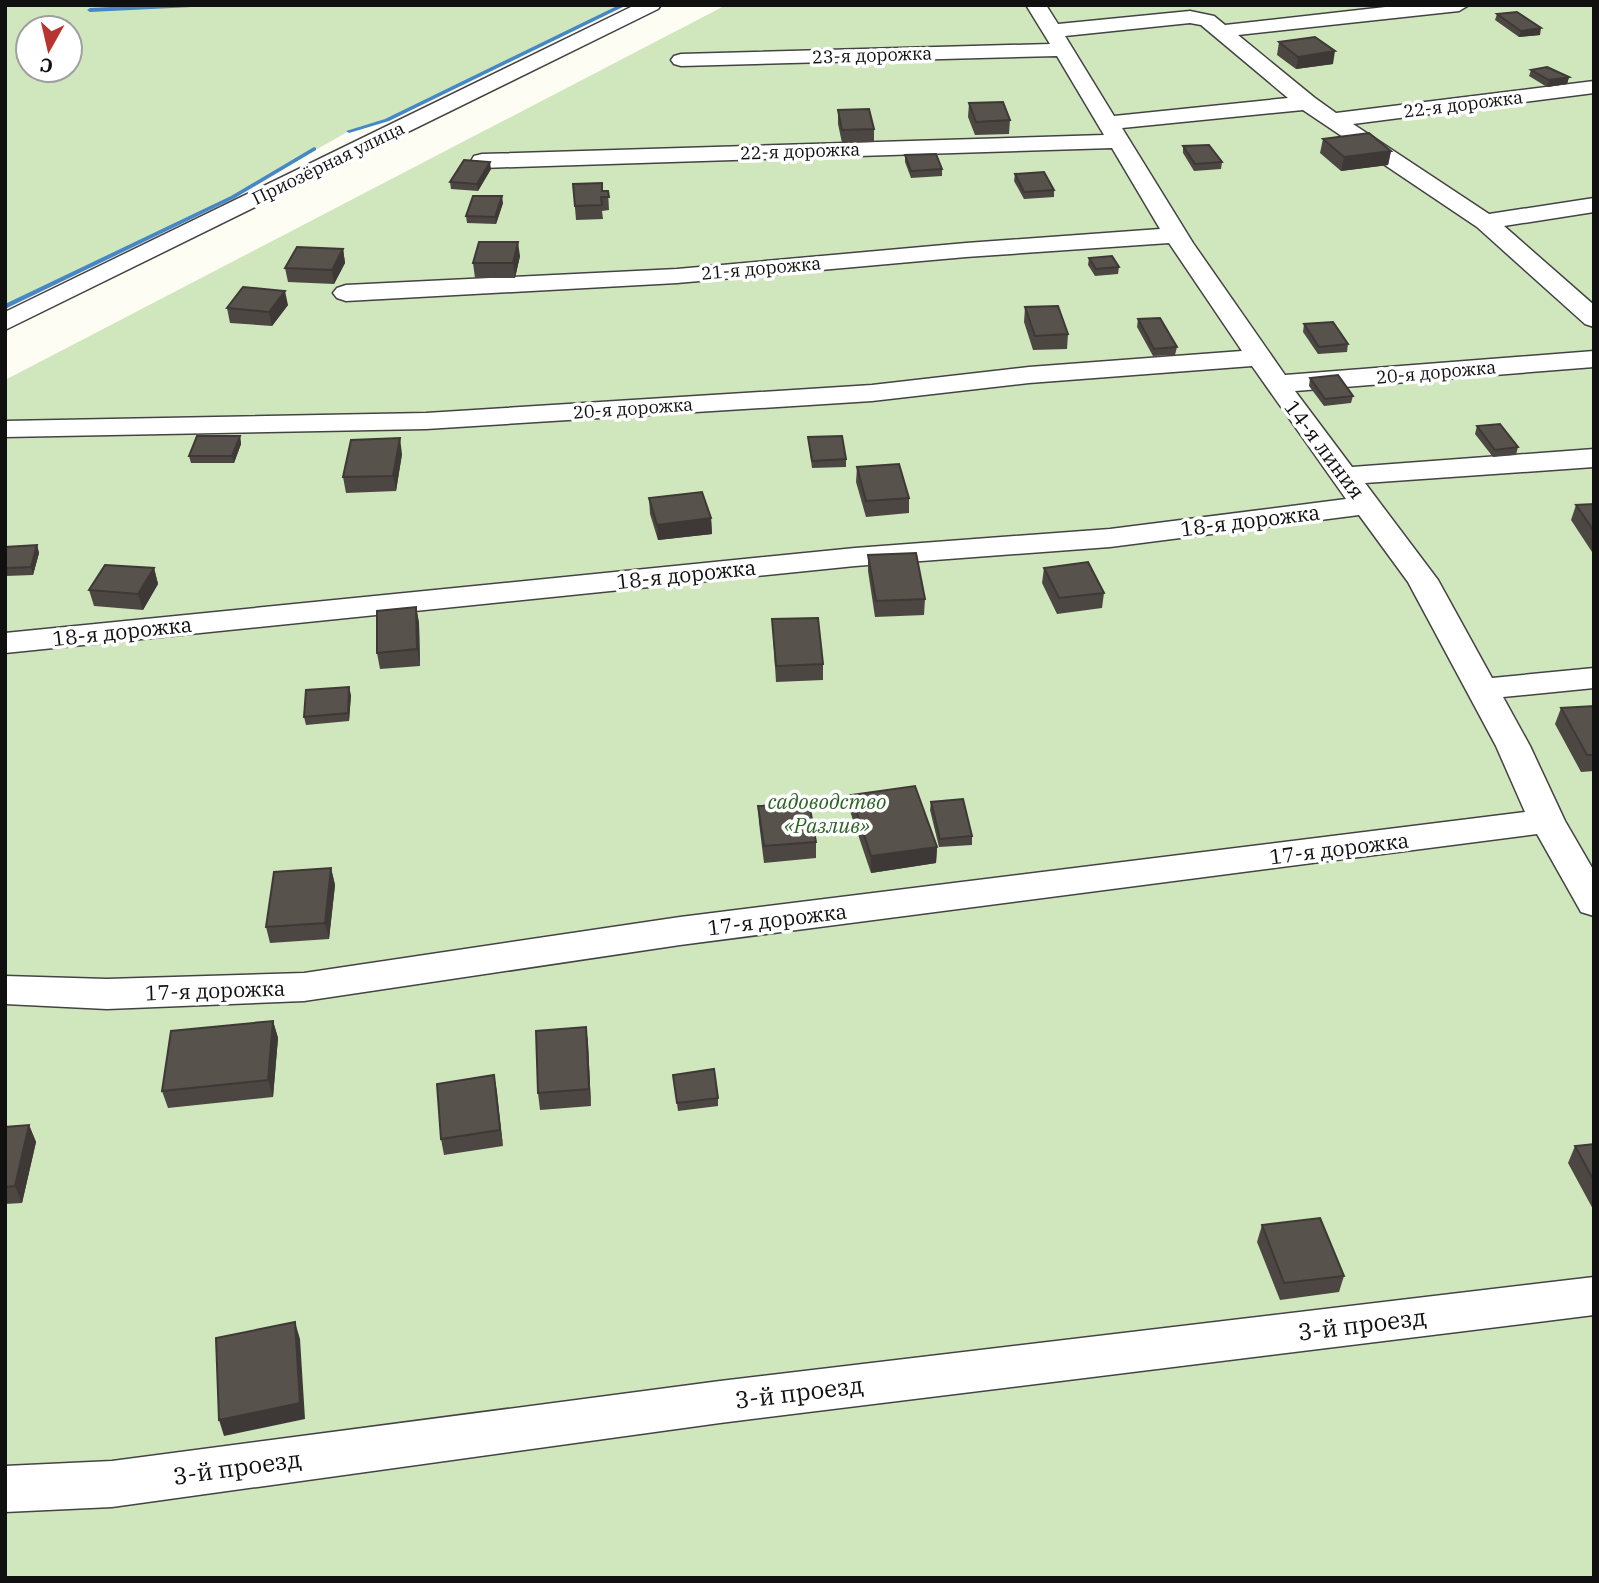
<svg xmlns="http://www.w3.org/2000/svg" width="1599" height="1583" viewBox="0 0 1599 1583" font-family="'IBM Plex Serif',serif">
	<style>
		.green { fill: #d0e7be; fill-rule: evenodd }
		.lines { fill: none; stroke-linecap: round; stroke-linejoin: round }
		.stream { fill: #4688c5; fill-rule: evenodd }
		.minor-casing { stroke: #434343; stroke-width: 3 }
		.minor { fill: #fff; fill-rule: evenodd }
		.wall { fill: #4c4742 }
		.shaded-wall { fill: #3e3936 }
		.building { fill: #58524d; stroke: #3e3936; stroke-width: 2 }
		.labels { text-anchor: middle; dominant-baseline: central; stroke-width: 7; stroke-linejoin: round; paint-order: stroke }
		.far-street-label { font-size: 18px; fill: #101010; stroke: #fff }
		.street-label { font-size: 21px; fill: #101010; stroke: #fff }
		.park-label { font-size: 21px; font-style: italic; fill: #2b6423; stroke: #fff }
		.near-street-label { font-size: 24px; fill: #101010; stroke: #fff }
	</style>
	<rect width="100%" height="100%" fill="#fefdf3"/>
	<path class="green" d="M5,5h619l-237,115 -38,11 -116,66 -228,110zM28,28h42v42h-42z
		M726,5h868v1573h-1589v-1198z"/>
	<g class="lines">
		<path class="stream" d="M151,5h44l-3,2 -102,5 -3,-2 3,-2z
			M619,5h8l-238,116 -40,12 -3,-2 39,-12z
			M314,147l2,1v2l-81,48 -230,111v-5l226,-108z"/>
		<defs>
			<path id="minor" d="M635,5h26l-3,4 -653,321v-18z
				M1026,5h20l12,19 132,-13 24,5 11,9 178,-20h66l-10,6 -221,24 77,63 21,15 258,-32v12l-241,31 136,90 105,-16v14l-90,14 90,79v22l-9,-3 -108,-97 -174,-117 -181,18 71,115 92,132 309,-24v16l-299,24 57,76 242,-18v18l-229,16 73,97 54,98 102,-10v20l-91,9 27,49 35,75 29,50v45l-13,-4 -44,-78 -857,111 -376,56 -197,8 -102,-5v-28l102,3 197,-6 376,-56 845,-105 -29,-66 -88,-164 -49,-67 -249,32 -255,19 -850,87v-20l850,-85 255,-19 236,-30 -94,-133 -223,17 -157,18 -446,28 -421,8v-16l421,-8 446,-28 157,-18 213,-16 -73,-108 -203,14 -289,26 -331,18 -9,-3 -4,-5 4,-5 9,-3 331,-16 289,-26 194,-14 -48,-81 -630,20 -8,-2 -3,-5 3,-5 8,-2 622,-19 -47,-79 -376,10 -7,-2 -3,-4 3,-4 7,-2 369,-10zM1190,23l11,2 87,73 -174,18 -49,-80z
				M1594,1277v38l-874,108 -608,84 -107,5v-46l107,-5 608,-80z"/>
		</defs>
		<use href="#minor" class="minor-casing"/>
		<use href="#minor" class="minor"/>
	</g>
	<path class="wall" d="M1497,14l43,21 -21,2 -24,-17z
		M1279,42l54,22 -37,5 -19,-14z
		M1531,70l38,7 -2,7 -20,3 -18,-11z
		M969,103l41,17 -1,14 -34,1 -7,-18z
		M838,110l36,19v13l-32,1 -4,-19z
		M1323,139l68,12 -3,14 -47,6 -21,-18z
		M1183,146l39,16 -1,7 -27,2 -11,-18z
		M905,155l37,14v7l-31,2 -6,-16z
		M491,169l-13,22 -27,-2 -1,-7z
		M1015,174l39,16v7l-30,2 -10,-18z
		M573,184l29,7h6l1,19 -7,1 1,8 -27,1z
		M503,203l-7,21 -29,-1 -1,-7z
		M343,249l2,14 -11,21 -46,-2 -3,-14z
		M520,256l-5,22h-40l-2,-15z
		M1089,258l30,9 -1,7 -23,2 -7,-11z
		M288,305l-16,21 -42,-3 -3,-15z
		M1025,307l43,27 -1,15 -34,1 -9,-28z
		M1138,319l39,28 -2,8 -22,1 -16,-29z
		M1304,324l44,20 -1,8 -29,2 -15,-22z
		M1310,378l43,18 -2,7 -27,3 -15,-20z
		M1477,426l41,21 -2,8 -23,2 -18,-23z
		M240,436l1,8 -7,19h-43l-2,-7z
		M808,437l38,22v8l-34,1z
		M402,454l-6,37 -50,2 -3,-16z
		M857,467l52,31v15l-43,4 -10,-35z
		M649,498l62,20 1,16 -54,6 -8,-26z
		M1594,504v47l-2,1 -21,-32 5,-15z
		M37,545l2,8 -6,22 -28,1v-29z
		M868,555l57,44 -1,16 -49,2 -7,-46z
		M154,568l4,16 -15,26 -49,-4 -5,-16z
		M1044,568l60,25 -2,15 -45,6 -15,-31z
		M416,607l3,16 1,43 -40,3 -3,-16z
		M772,619l51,45v16l-47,2z
		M351,695l-2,26 -43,4 -2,-8z
		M1594,706v65l-13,1 -26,-48 6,-16z
		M851,795l86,52 -1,16 -65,10 -21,-62z
		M931,802l41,34v9l-33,2 -9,-37z
		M758,806l58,36v16l-52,5 -5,-40z
		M331,868l4,17 -6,54 -59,4 -4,-16z
		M273,1021l5,17 -5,59 -105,11 -6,-17z
		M586,1027l2,16 3,63 -51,4 -2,-17z
		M494,1075l9,71 -59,9 -3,-16z
		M673,1075l45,23v8l-40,5z
		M29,1125l7,17 -14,61 -17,1v-77z
		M1594,1144v67l-26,-48 7,-17z
		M1262,1225l82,51 -5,16 -59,8 -23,-58z"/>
	<path class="shaded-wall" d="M1541,28l-1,7 -21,2 2,-6z
		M1335,51l-2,13 -37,5 2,-12z
		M1569,77l-2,7 -20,3 2,-7z
		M1391,151l-3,14 -47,6 3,-14z
		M490,162l1,7 -13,22 -1,-7z
		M502,196l1,7 -7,21 -1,-7z
		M518,242l2,14 -5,22 -2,-15z
		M343,249l2,14 -11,21 -2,-14z
		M285,291l3,14 -16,21 -3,-14z
		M240,436l1,8 -7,19 -2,-7z
		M400,438l2,16 -6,37 -3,-15z
		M711,518l1,16 -54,6 -1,-15z
		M37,545l2,8 -6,22 -2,-8z
		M154,568l4,16 -15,26 -5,-16z
		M416,607l3,16 1,43 -3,-17z
		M349,687l2,8 -2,26 -1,-8z
		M937,847l-1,16 -65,10v-17z
		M331,868l4,17 -6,54 -4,-16z
		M273,1021l5,17 -5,59 -5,-17z
		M586,1027l2,16 3,63 -2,-17z
		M494,1075l3,17 6,54 -3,-16z
		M29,1125l7,17 -14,61 -7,-17z
		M295,1322l5,17 5,80 -81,17 -5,-16z"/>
	<path class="building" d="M1517,12l24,16 -20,3 -24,-17z
		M1315,37l20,14 -37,6 -19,-15z
		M1547,67l22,10 -20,3 -18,-10z
		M1003,102l7,18 -34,2 -7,-19z
		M869,109l5,20 -32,1 -4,-20z
		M1369,133l22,18 -47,6 -21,-18z
		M1209,145l13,17 -27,2 -12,-18z
		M936,154l6,15 -31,2 -6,-16z
		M464,160l26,2 -13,22 -27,-2z
		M1044,172l10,18 -30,2 -9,-18z
		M602,183v8h6l1,6h-8l1,8 -27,1 -2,-22z
		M473,196h29l-7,21 -29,-1z
		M479,242h39l-5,21h-40z
		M297,247l46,2 -11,21 -47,-2z
		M1112,256l7,11 -23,2 -7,-11z
		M243,287l42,4 -16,21 -42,-4z
		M1058,306l10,28 -33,2 -10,-29z
		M1160,318l17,29 -23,2 -16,-30z
		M1333,322l15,22 -29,3 -15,-23z
		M1338,375l15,21 -28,3 -15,-21z
		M1500,424l18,23 -23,3 -18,-24z
		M197,436h43l-8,20h-43z
		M842,436l4,23 -34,2 -4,-24z
		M400,438l-7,38 -50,1 8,-37z
		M899,464l10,34 -43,3 -9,-34z
		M702,492l9,26 -54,7 -8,-27z
		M1594,504v27l-18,-26z
		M37,545l-6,22 -26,1v-21z
		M916,553l9,46 -49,2 -8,-46z
		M1088,562l16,31 -45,5 -15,-30z
		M105,565l49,3 -16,26 -49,-4z
		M416,607l1,42 -40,4v-42z
		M818,618l5,46 -47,2 -4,-47z
		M349,687l-1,26 -44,4 2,-27z
		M1594,706v49h-7l-26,-47z
		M915,786l22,61 -66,9 -20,-61z
		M963,799l9,37 -32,3 -9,-37z
		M809,803l7,39 -52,4 -6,-40z
		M331,868l-6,55 -59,4 8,-55z
		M273,1021l-5,59 -106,11 9,-60z
		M586,1027l3,62 -51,4 -2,-62z
		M714,1069l4,29 -41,5 -4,-28z
		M494,1075l6,55 -59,9 -4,-55z
		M29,1125l-14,61 -10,1v-60z
		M1594,1144v37l-19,-35z
		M1320,1218l24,58 -60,7 -22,-58z
		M295,1322l5,81 -81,17 -3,-82z"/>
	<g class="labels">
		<g class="far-street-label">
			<text transform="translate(872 55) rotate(-2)">23-я дорожка</text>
			<text transform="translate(1463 104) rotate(-7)">22-я дорожка</text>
			<text transform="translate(800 151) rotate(-2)">22-я дорожка</text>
			<text transform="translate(328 163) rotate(-26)">Приозёрная улица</text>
			<text transform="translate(761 268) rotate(-5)">21-я дорожка</text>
			<text transform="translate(1436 372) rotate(-5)">20-я дорожка</text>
			<text transform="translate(633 408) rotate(-4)">20-я дорожка</text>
		</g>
		<g class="street-label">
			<text transform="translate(1325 449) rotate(53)">14-я линия</text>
			<text transform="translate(1250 520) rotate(-7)">18-я дорожка</text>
			<text transform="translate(686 574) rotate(-6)">18-я дорожка</text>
			<text transform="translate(122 631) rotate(-6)">18-я дорожка</text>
			<text transform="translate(1339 848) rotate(-7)">17-я дорожка</text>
			<text transform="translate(777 919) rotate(-7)">17-я дорожка</text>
			<text transform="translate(215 990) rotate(-2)">17-я дорожка</text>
		</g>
		<g class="park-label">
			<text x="827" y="801">садоводство<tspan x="827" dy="24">«Разлив»</tspan></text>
		</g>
		<g class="near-street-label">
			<text transform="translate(1362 1324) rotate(-7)">3-й проезд</text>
			<text transform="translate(799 1392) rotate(-7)">3-й проезд</text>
			<text transform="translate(237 1467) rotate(-8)">3-й проезд</text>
		</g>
	</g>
	<rect width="1599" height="1583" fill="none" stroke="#101010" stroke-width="14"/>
	<g transform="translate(49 49) rotate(188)"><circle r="33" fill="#ffffff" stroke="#9f9f9f" stroke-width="2"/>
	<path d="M0-5L12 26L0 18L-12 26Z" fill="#b83430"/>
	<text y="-10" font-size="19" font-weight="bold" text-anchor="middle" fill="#101010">С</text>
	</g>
</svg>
